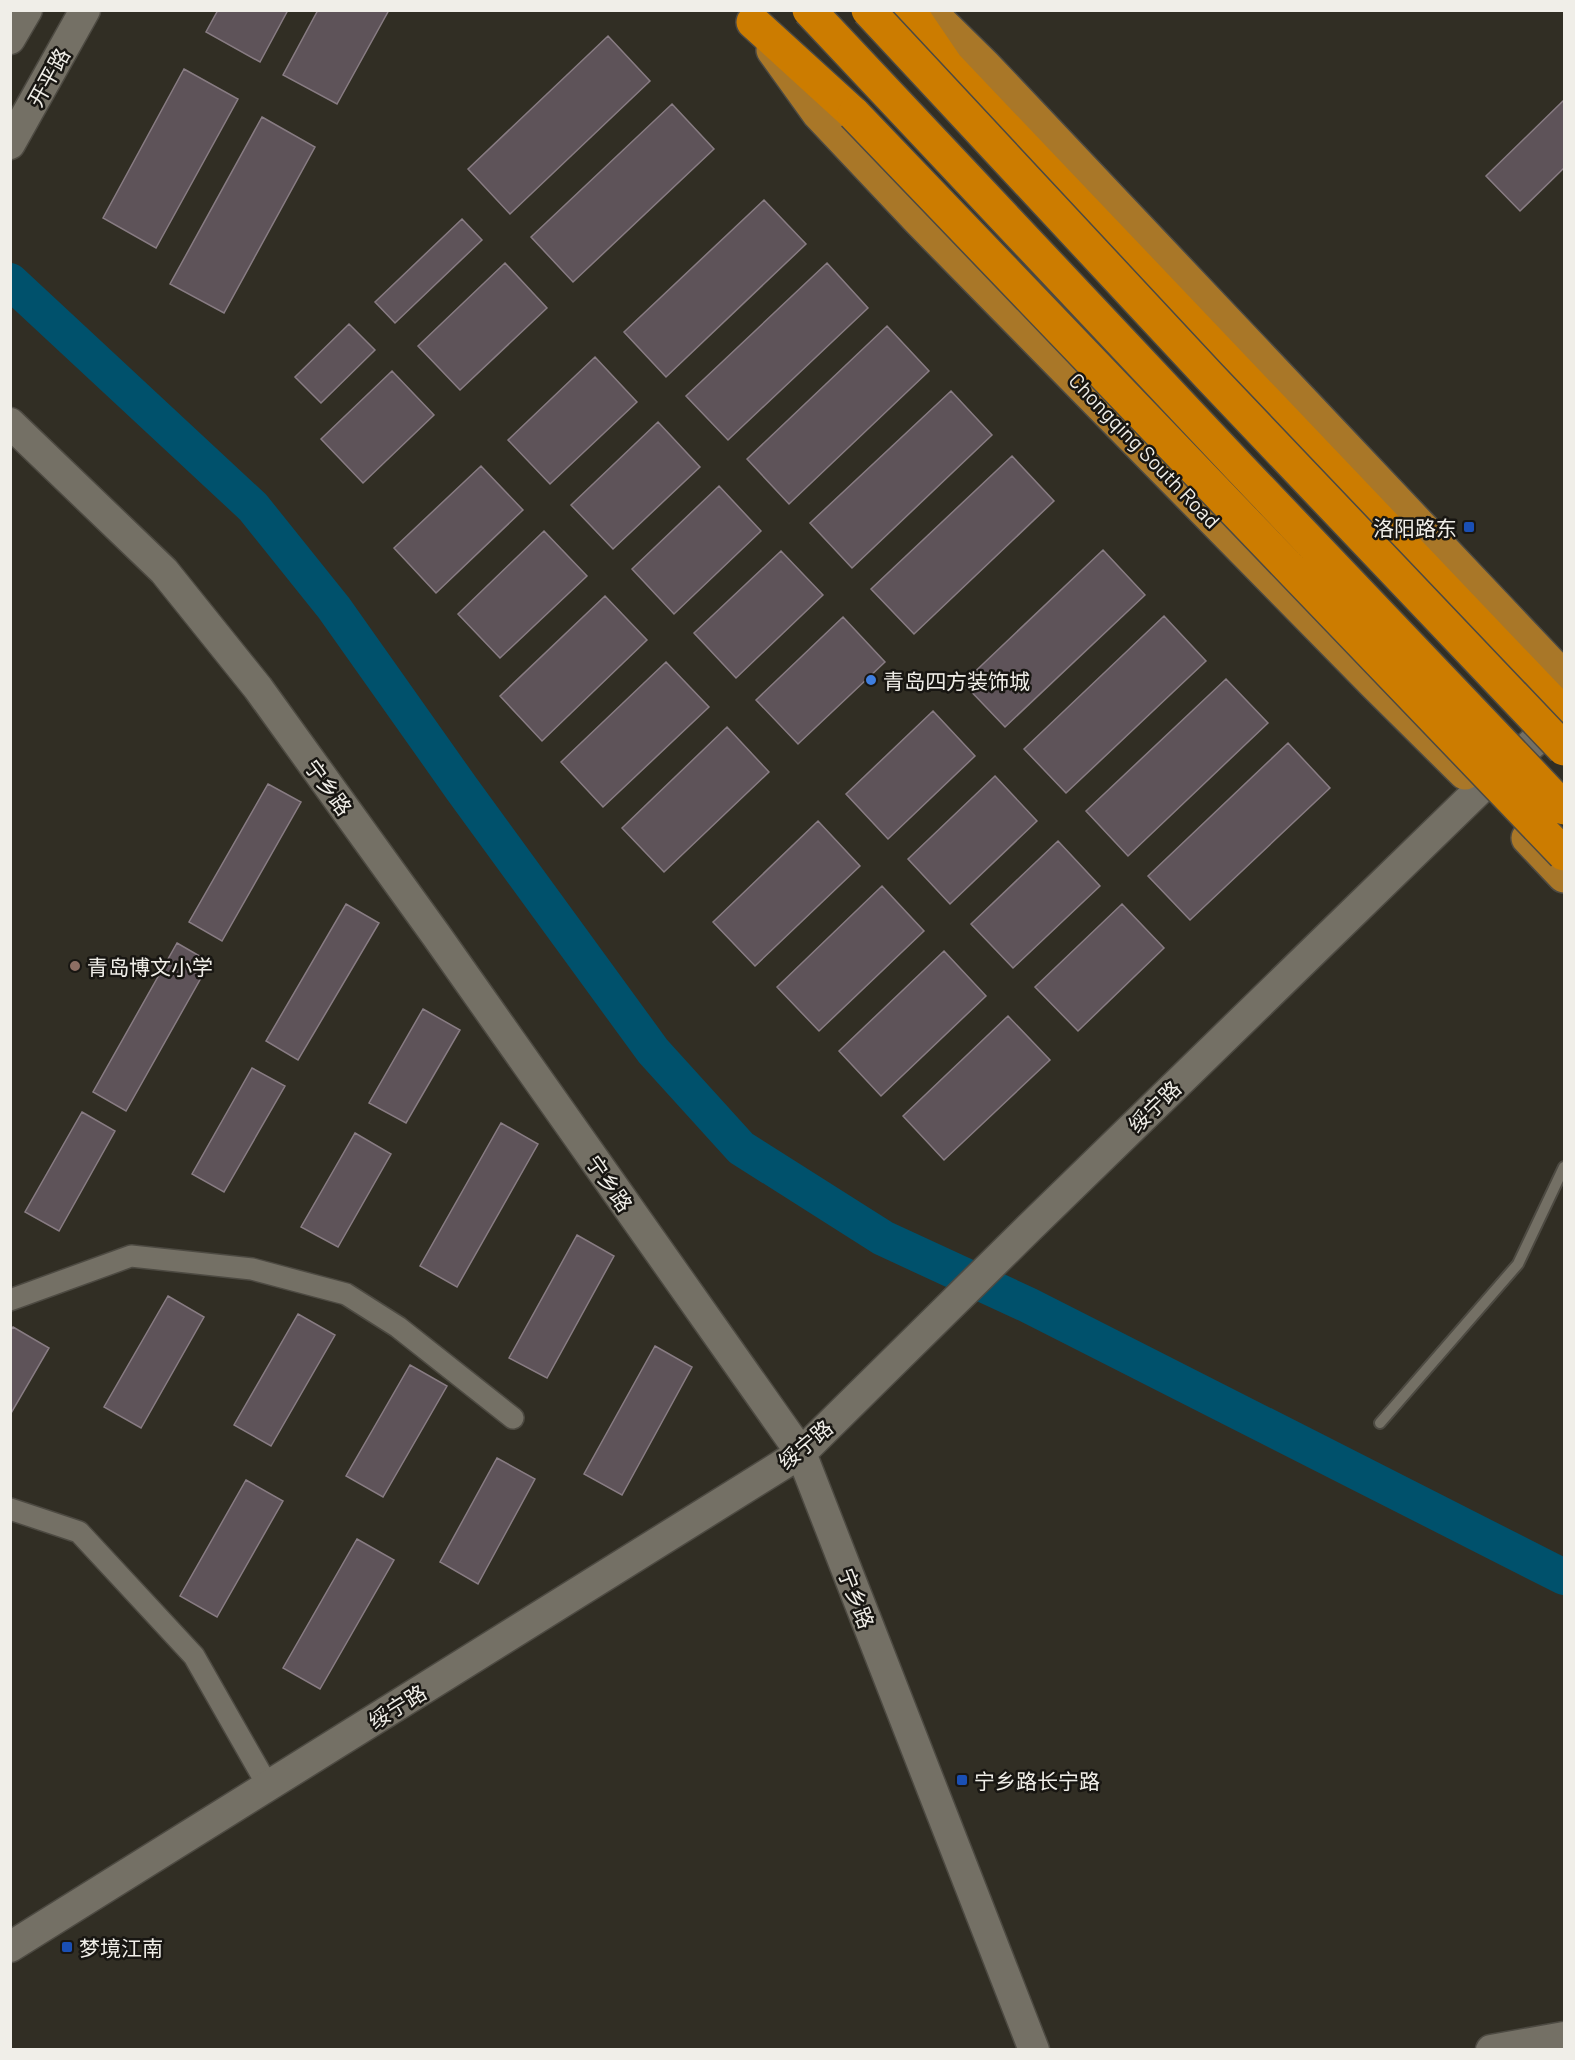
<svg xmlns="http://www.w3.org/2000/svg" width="1575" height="2060" viewBox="0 0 1575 2060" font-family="Barlow,'Noto Sans SC',sans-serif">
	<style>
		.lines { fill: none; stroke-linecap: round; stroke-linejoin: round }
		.river { stroke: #00516c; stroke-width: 36 }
		.building { fill: #5e5359; stroke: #887c83; stroke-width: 1.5 }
		.lane-casing { stroke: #4d4a42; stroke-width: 14 }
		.street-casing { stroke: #4d4a42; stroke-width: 24 }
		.secondary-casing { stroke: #4d4a42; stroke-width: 33 }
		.primary-casing { stroke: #4d4a42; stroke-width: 36 }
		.highway-casing { stroke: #4d4a42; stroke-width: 36 }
		.lane { stroke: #747065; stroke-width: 10 }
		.street { stroke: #747065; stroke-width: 21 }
		.secondary { stroke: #747065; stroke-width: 30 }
		.primary { stroke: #a97728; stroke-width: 33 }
		.highway { stroke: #cc7c00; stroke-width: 33 }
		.highway-bridge-casing { stroke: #4d4a42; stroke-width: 36; stroke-linecap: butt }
		.highway-bridge { stroke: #cc7c00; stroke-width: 33 }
		.transit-dot { fill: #1a4fb4; stroke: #181612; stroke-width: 2 }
		.shop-dot { fill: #3f7fe0; stroke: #181612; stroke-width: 2 }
		.education-dot { fill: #8d6e63; stroke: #181612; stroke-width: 2 }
		.labels { text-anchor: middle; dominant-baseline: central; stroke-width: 5; stroke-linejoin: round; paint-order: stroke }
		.street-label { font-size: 21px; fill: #f0eee8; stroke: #181612 }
		.poi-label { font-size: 21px; fill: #f0eee8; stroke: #181612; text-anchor: start }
	</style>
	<rect width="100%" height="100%" fill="#312e24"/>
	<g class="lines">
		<path class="river" d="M10,281l243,226 81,101 128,181 191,262 88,97 142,90 145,67 536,272"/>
	</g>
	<path class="building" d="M218,10h70l-28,52 -54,-30z
		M318,10h71l-52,94 -54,-29z
		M608,36l42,45 -140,133 -42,-45z
		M184,69l54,30 -82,149 -53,-30z
		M1564,100v68l-44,43 -34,-35z
		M672,104l42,45 -141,133 -42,-45z
		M262,117l53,30 -91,166 -54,-29z
		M764,200l42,44 -140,133 -42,-45z
		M462,219l20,21 -87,83 -20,-21z
		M505,263l42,45 -87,82 -42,-44z
		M827,263l41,45 -140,132 -42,-44z
		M349,324l26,26 -54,53 -26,-26z
		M887,326l42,45 -140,133 -42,-45z
		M595,357l42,45 -87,82 -42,-44z
		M392,371l42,44 -71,68 -42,-44z
		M951,391l41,44 -140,133 -42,-45z
		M658,422l42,45 -87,82 -42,-44z
		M1012,456l42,45 -140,133 -43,-45z
		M481,466l42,44 -87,83 -42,-45z
		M719,486l42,45 -87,83 -42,-45z
		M544,531l43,45 -87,82 -42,-44z
		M1103,550l42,45 -140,132 -42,-44z
		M781,551l42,44 -87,83 -42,-45z
		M605,596l42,44 -105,101 -42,-45z
		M1164,616l42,45 -140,132 -42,-44z
		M843,617l42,45 -87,82 -42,-44z
		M666,662l43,45 -106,100 -42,-45z
		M1226,679l42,44 -140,133 -42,-45z
		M933,711l42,45 -87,83 -42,-45z
		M727,727l42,45 -105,100 -42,-44z
		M1288,743l42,45 -140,132 -42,-44z
		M995,776l42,45 -87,83 -42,-45z
		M268,784l33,18 -79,139 -33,-19z
		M818,821l42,45 -105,100 -42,-44z
		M1058,841l42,45 -87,82 -42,-44z
		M882,886l42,45 -105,100 -42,-44z
		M346,904l33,19 -81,137 -32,-19z
		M1122,904l42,44 -86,83 -43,-44z
		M177,943l33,19 -84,149 -33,-19z
		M944,951l42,45 -105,100 -42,-45z
		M423,1009l37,21 -54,93 -37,-20z
		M1008,1016l42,44 -106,100 -41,-44z
		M252,1068l33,18 -61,106 -32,-18z
		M82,1112l33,19 -56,100 -34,-19z
		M501,1123l37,21 -81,143 -37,-21z
		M355,1133l36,21 -53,93 -37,-20z
		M577,1235l37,21 -67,122 -38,-20z
		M168,1296l36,21 -63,111 -37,-21z
		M298,1314l37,21 -64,111 -37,-21z
		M13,1327l36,21 -39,67v-84z
		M655,1346l37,21 -70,128 -38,-21z
		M410,1365l37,21 -64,111 -37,-21z
		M497,1458l38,21 -57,105 -38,-22z
		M246,1480l37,21 -66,116 -37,-21z
		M357,1539l37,21 -74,129 -37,-21z"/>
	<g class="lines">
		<defs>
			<path id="lane" d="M1380,1423l138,-159 46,-97"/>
			<path id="street" d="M10,1300l121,-44 121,13 94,25 52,33 115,91
				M10,1509l69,23 115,124 74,130"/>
			<path id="secondary" d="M10,39l17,-29
				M10,144l75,-134
				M10,423l154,148 94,117 178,247 365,518 233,597
				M10,1947l791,-494 228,-225 452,-440 83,-72
				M1491,2050l73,-13"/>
			<path id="primary" d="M928,10l57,56 579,612
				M773,50l46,64 100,106 456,464 90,89
				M1528,838l36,38"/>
			<path id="highway" d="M909,10l38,56 617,648
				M753,22l101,92"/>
		</defs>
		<use href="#lane" class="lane-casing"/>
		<use href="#street" class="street-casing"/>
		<use href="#secondary" class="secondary-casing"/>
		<use href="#primary" class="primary-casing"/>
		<use href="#highway" class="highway-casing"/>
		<use href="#lane" class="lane"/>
		<use href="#street" class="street"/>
		<use href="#secondary" class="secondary"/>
		<use href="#primary" class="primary"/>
		<use href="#highway" class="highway"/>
		<defs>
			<path id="highway-bridge" d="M809,10l431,458 324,340
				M868,10l341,366 355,373
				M854,114l710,740"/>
		</defs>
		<use href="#highway-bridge" class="highway-bridge-casing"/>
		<use href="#highway-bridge" class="highway-bridge"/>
	</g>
	<g class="transit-dot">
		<rect x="1463" y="521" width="12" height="12" rx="3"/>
		<rect x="956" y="1774" width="12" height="12" rx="3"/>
		<rect x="61" y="1941" width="12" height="12" rx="3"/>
	</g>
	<circle class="shop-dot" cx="871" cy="680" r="6"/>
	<circle class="education-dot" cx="75" cy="966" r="6"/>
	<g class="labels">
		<g class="street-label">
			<text transform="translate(48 77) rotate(-61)">开平路</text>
			<text transform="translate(1145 450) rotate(46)">Chongqing South Road</text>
			<text transform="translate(329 787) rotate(54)">宁乡路</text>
			<text transform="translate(1154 1106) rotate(-44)">绥宁路</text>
			<text transform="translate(610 1183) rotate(55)">宁乡路</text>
			<text transform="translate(805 1444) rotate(-40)">绥宁路</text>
			<text transform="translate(857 1598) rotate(69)">宁乡路</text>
			<text transform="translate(397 1706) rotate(-32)">绥宁路</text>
		</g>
		<g class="poi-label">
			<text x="1457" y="527" text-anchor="end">洛阳路东</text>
			<text x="883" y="680">青岛四方装饰城</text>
			<text x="87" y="966">青岛博文小学</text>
			<text x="974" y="1780">宁乡路长宁路</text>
			<text x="79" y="1947">梦境江南</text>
		</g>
	</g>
	<rect width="1575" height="2060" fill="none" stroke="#f0eee8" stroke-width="24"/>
</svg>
